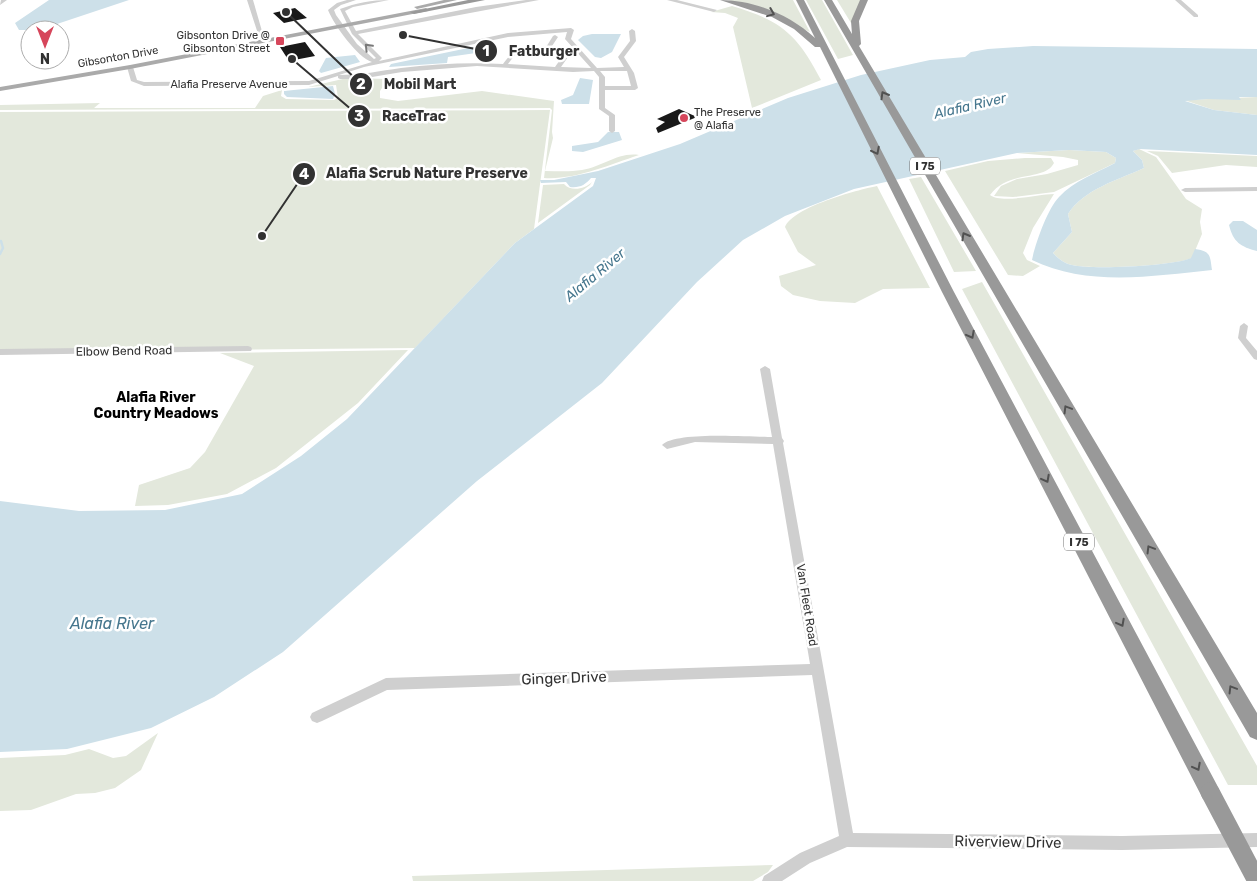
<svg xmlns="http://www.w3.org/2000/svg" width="1257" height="881" viewBox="0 0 1257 881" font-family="Rubik,sans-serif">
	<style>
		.green { fill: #e3e8dc }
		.water { fill: #cde0e9 }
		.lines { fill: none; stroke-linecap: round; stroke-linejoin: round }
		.stream { stroke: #cde0e9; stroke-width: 2.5 }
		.building { fill: #191919 }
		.minor { fill: #cfcfcf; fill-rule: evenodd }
		.major { fill: #aaa; fill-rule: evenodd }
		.highway { fill: #999; fill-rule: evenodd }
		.highway-bridge { stroke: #999; stroke-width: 19 }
		.oneway { stroke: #515151 }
		.oneway2 { stroke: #797979 }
		.poi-dot { fill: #d6465b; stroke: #fff; stroke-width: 2 }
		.labels { text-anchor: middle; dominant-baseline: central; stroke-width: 5; stroke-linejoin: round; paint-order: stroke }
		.far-poi-label { font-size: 11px; fill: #323232; stroke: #fff; text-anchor: end }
		.far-street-label { font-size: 11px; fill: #323232; stroke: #fff }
		.shield { fill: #fff; stroke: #707070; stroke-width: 1 }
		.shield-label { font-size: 11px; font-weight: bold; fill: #323232 }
		.street-label { font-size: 12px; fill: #323232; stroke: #fff }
		.water-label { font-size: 14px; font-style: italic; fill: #46778e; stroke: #fff }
		.neighbourhood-label { font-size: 14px; font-weight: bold; fill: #000; stroke: #fff }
		.near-street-label { font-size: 15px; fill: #323232; stroke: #fff }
		.near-water-label { font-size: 16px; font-style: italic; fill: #46778e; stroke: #fff }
		.leader { fill: none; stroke: #323232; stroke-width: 2 }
		.callout-dot { fill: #323232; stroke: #fff; stroke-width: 2 }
		.mark-label { font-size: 15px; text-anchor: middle; font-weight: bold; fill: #fff }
		.callout-label { font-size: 14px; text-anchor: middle; font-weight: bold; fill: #323232; stroke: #fff; stroke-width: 5; stroke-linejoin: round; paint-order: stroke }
	</style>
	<rect width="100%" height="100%" fill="#fff"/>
	<path class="green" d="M728,0h65l17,32 -62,-27z
		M806,0h16l31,55 -15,4z
		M837,0h25l-9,23h-2z
		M732,6c50,15 65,28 89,74l-69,28 -19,-81 5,-9 -13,-5 -14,-1z
		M347,78l41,1 -8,12v7l18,3 84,-10 72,10 -2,31 1,6 -8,33c12,0 25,1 37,-1 21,-3 35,-18 57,-15 -30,10 -64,25 -95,23l8,-68 -2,-2 -550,2v-5l100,-2 -6,5h161l8,-12 19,-6 -1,6 5,3 48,1 4,-2 -2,-13 -28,2z
		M1257,97v18l-43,-5 -30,-10z
		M550,110l-16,119 -19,14 -100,105 -415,4v-240z
		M1139,149l17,8 30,42 16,10 -2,13 2,12 -10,24c-18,8 -101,12 -120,7 -9,-2 -13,-6 -19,-12l19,-21 -4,-18c16,-25 50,-34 76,-46l-2,-8 -9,-9z
		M1069,150l37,2 10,6 -1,5 -61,29 -41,5 -19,-1 7,-10 16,-7 30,-5 31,-9v-5l-15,-3 -46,-4z
		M1147,151l110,5v11l-31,-2 -54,8 -14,-17z
		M1025,158h26l3,5c-10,19 -45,6 -64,32 12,9 48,-1 64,-1l-21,34 -10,25 4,7 13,6 -17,10 -15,-1 -63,-104 43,-10z
		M921,177l55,94 -22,1 -45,-93z
		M592,182l-2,3 -52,38 5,-38 21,-1c7,8 21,5 28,-2z
		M877,186l53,102 -47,1 -28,14 -35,-2 -27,-6 -12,-9 -2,-10 37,-11 -18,-13 -13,-25c8,-20 72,-37 92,-41z
		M982,282l275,484v19h-29l-266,-496z
		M408,350l-50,53 -82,65 -49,26 -59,11 -33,1 4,-21 51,-17 15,-16 49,-86 -34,-13z
		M158,733l-17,37 -26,18 -20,5 -19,1 -45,16 -31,1v-53l65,-3 24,-6 24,9 13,-2z
		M773,865l-5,7 -15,9h-340l-1,-5z"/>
	<path class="water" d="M49,0h80l-90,30h-20l-4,-7z
		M592,34h29l-9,18 -11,6 -6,-1 -17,-17 5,-4z
		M1033,46l224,3v48h-18l2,3 -34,-1 -22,2 29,9 43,5v40l-117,-6 -7,2 9,9 2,8c-26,12 -60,21 -76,46l4,18 -19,21c6,6 10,10 19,12 19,5 102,1 119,-7l4,-9c16,2 15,7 17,21 -59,6 -125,17 -180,-10 3,-16 16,-52 27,-63 15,-16 37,-24 56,-34l1,-5 -10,-6 -37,-2 -52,3 -163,36 -69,27 -42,24 -46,42 -95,101 -125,98 -194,171 -69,45 -63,31 -84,21 -67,3v-251l79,10 86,-1 77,-16 59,-38 46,-37 168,-176 78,-57 3,-8h-5c-6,7 -11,10 -21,9l-4,-5 -25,1 -1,-3h14l44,-9 82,-27 108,-46 73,-23 69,-15 35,-3 6,-5 17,-3z
		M473,47l3,6 -28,4 -1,6 -58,4 2,-3z
		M355,55l5,7 -39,11 -2,-2 7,-13z
		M580,78l13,2 -4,24h-27l-1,-4 12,-5z
		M333,86l2,8 -2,5 -46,-2 -3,-3v-3z
		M608,132h11l3,8 -39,12 -11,-1v-5l26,-4z
		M1233,221h10l14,9v21c-16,-4 -24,-9 -28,-26z"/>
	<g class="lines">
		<path class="stream" d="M0,254l3,-6 -2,-7"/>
	</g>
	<path class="building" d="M295,8l12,10 -23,5 -11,-10z
		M305,42l10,14 -26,5 -9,-14z
		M679,109l18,8 -39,16 -2,-5 9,-6 -8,-3z"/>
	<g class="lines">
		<path class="minor" d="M7,0l-7,5 1,-5z
			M247,0h6l11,38 -5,-1z
			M347,0h9l-15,5 -7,5 2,5 21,29 17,15 2,-1 -24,-24 -12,-25c16,-6 32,-9 49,-9l-36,7 -8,4 11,20 120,-24 50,-7h13l-181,34 24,24 -3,3 129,-28 63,-5 3,2 -3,9 26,29 27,-1 -6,-10 12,-16 -1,-10 3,-2 3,2 1,10 -12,16 10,16 4,15 -3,2h-30v18l10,7v16l-3,2 -3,-2v-15l-10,-7v-32l-5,-6 -21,1 -96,-6 -75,6 -42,7h-20l-2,-1v-2l-29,9 -165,1 -13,-5 -4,-14 3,-2 3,2 4,13 7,2 165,-1 63,-19c-15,-5 -38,-37 -44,-52l9,-7zM567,32l-2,7 26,29 -30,-1 7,-10c-5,-5 -13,-4 -20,-5l10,-15 -3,-2 -2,1 -10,16c-21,-2 -26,-8 -40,12 -34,-2 -68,0 -102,4 -21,3 -40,7 -62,7l25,-8 144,-30zM519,53l42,4h1l-7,10 -47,-3 6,-8zM600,71h27l4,15h-26v-9z
			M667,0h10l40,10 -3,2z
			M1175,0h6l17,15v2h-4z
			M1257,187v4l-72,1 -4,-2 4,-2z
			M1244,323l4,3 -2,12 11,13v9l-3,-1 -16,-21 2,-12z
			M248,346l3,1 1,2 -1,2 -251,4v-6z
			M765,366l5,3 12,69 2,3 -1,2 70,390 269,3 135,-3v14l-135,3 -275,-3 -37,16 -28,18h-20l2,-5 36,-23 39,-17 -27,-161 -425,15 -65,31 -5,2 -5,-2 -2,-4 2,-4 74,-35 424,-14 -37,-220 -78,-2 -28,7 -5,-4c13,-14 89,-8 110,-8l-12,-68z"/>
		<path class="major" d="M444,0h13l-40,9 -3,-2z
			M426,8l3,2 -1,1 -298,58 -130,22v-4l130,-22z"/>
		<path class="highway" d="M468,0h17l-71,14 -4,-2z
			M720,0c34,0 70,15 95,38l-19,-38h8l150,292 263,493 3,7 -3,7 -7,3 -7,-3 -261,-507 -122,-245h-5l-21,-18 -22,-12z
			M824,0h8l20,34 -1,-13 9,-21h8l-9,21 2,23 -2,2 398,667v27l-7,-3z"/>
		<path class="highway-bridge" d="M1210,792l47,89"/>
	</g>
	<defs><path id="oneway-chevron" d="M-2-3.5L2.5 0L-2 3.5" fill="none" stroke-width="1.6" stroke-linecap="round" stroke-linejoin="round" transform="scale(1.25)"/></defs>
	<g class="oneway">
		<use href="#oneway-chevron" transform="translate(771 13) rotate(22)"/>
		<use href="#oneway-chevron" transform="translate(884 95) rotate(-120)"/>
		<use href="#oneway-chevron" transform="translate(876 151) rotate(63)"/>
		<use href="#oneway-chevron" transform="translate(965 236) rotate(-120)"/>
		<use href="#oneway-chevron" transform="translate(971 335) rotate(62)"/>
		<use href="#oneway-chevron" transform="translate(1067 409) rotate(-121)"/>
		<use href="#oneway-chevron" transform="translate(1046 479) rotate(62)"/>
		<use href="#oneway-chevron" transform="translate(1150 549) rotate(-121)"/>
		<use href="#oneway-chevron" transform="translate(1121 623) rotate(62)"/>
		<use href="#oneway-chevron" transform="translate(1232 689) rotate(-121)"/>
		<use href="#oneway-chevron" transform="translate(1197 767) rotate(62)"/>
	</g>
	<use class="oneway2" href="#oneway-chevron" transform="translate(368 47) rotate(-134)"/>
	<g class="poi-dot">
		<rect x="275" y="36" width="10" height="10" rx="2.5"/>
		<circle cx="684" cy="118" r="5"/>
	</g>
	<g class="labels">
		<g class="far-poi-label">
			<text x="270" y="35">Gibsonton Drive @<tspan x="270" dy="13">Gibsonton Street</tspan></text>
			<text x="694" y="112" text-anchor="start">The Preserve<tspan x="694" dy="13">@ Alafia</tspan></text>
		</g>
		<g class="far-street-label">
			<text transform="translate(118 57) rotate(-10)">Gibsonton Drive</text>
			<text x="229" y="84">Alafia Preserve Avenue</text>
		</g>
		<g class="shield">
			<rect x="910" y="157.5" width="30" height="17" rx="4"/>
			<rect x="1064" y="533.5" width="30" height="17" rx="4"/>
		</g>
		<g class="shield-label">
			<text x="925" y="166">I 75</text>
			<text x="1079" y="542">I 75</text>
		</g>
		<g class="street-label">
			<text transform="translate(124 351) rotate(-1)">Elbow Bend Road</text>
			<text transform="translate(807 605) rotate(81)">Van Fleet Road</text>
		</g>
		<g class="water-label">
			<text transform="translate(970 106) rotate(-13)">Alafia River</text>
			<text transform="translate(595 275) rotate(-40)">Alafia River</text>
		</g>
		<g class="neighbourhood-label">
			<text x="156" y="397">Alafia River<tspan x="156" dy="16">Country Meadows</tspan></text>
		</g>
		<g class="near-street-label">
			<text transform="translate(564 678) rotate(-2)">Ginger Drive</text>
			<text transform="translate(1008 842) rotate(1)">Riverview Drive</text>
		</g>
		<g class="near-water-label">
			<text x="112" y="623">Alafia River</text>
		</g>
	</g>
	<path class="leader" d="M403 35L486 51M286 12L361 84M292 59L359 116M262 236L304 174"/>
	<g class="callout-dot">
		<circle cx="403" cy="35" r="5"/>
		<circle cx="286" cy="12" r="5"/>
		<circle cx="292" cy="59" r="5"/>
		<circle cx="262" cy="236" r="5"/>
		<circle cx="486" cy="51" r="12"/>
		<circle cx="361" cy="84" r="12"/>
		<circle cx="359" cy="116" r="12"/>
		<circle cx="304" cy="174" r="12"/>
	</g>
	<g class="mark-label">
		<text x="486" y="56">1</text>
		<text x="361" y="89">2</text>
		<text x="359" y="121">3</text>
		<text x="304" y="179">4</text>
	</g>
	<g class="callout-label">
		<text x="544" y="56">Fatburger</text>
		<text x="420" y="89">Mobil Mart</text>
		<text x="414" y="121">RaceTrac</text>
		<text x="427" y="178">Alafia Scrub Nature Preserve</text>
	</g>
	<g transform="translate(45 45) rotate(180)"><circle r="24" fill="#ffffff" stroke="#adadad"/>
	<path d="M0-4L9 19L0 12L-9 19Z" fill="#d6465b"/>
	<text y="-8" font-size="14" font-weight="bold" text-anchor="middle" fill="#323232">N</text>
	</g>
</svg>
